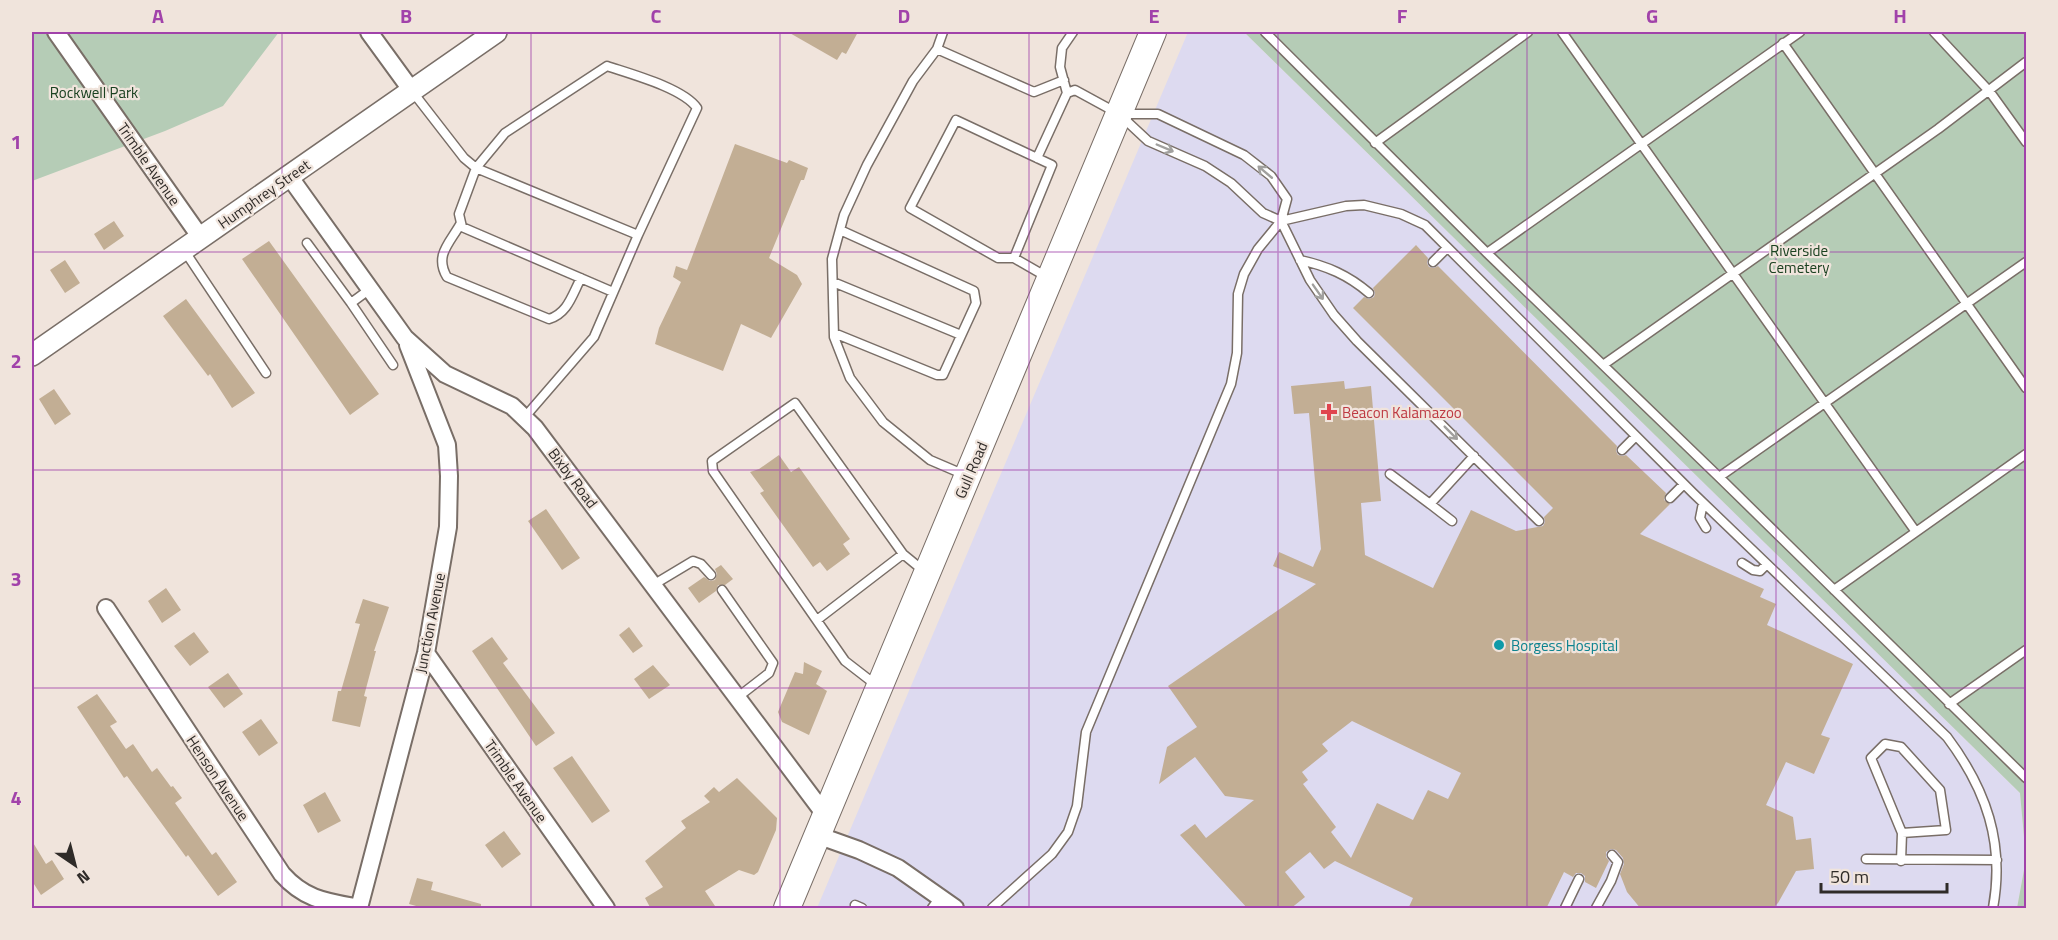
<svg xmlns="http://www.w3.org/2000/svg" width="2058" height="940" viewBox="0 0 2058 940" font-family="'Titillium Web',sans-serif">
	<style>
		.medical { fill: #dddaf0 }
		.green { fill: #b5ccb6 }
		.building { fill: #c2ae94; fill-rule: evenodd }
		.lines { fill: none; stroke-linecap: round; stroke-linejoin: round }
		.service-casing { stroke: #796e67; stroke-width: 11 }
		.minor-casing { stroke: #796e67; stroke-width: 20 }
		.tertiary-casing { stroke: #796e67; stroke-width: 24 }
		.primary-casing { stroke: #796e67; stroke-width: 28 }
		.service { stroke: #fff; stroke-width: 8 }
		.minor { stroke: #fff; stroke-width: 16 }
		.tertiary { stroke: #fff; stroke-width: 21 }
		.primary { stroke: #fff; stroke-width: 26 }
		.oneway { stroke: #a1a09e }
		.grid { fill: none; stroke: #a142aa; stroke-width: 1.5; stroke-opacity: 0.55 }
		.health-dot { fill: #e0444e; stroke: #f0e4dc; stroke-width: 2 }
		.culture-dot { fill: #0f9aa8; stroke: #f0e4dc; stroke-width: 2 }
		.labels { text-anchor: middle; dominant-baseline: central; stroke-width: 4.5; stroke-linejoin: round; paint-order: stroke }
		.park-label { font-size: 15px; fill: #1a4120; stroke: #f0e4dc }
		.street-label { font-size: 15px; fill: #2f2b28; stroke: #f0e4dc }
		.health-label { font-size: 15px; fill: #be3a42; stroke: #f0e4dc; text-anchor: start }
		.culture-label { font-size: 15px; fill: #0d838f; stroke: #f0e4dc; text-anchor: start }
		.neatline { fill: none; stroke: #a142aa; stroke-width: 2 }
		.grid-label { font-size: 20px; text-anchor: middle; font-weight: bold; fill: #a142aa }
	</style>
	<rect width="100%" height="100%" fill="#f0e4dc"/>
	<path class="medical" d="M1188,32h56l776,761 6,66 -9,49h-1200z"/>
	<path class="green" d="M32,32h247l-56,74 -58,25 -133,50z
		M1244,32h782v876h-9l9,-49 -6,-66z"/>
	<path class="building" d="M788,32h70l-12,22 -4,-2 -5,8z
		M735,144l52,19 2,-3 19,8 -4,12h-3l-32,78 28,17 5,9 -31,54 -30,-14 -18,47 -68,-27 4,-16 22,-46 -8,-5 3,-11 11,4z
		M114,221l10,15 -20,14 -10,-16z
		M269,241l110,153 -29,21 -108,-156z
		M1416,245l12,13 -1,5 2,4 5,1 4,-2 179,180 -1,5 2,4 5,1 3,-1 40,38 -2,7 6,4 -30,30 124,55 -4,8 16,7 -9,21 86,39 -32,71 9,3 -16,36 -28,-12 -20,43 27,12 3,23 15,-2 3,31 -18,2 -18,32 -6,6h-131l-14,-17 -7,-18 4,-10 -1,-6 -7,-8 -5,-1 -5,3v5l3,4 -13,27 -11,-6v-6l-4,-3h-5l-3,4 -9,-5 -18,37h-138l5,-11 -78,-37 -11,8 -14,-17 -25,20 20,25 -15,12h-42l-68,-74 15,-11 11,14 48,-38 -29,-4 -30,-39 -36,27 8,-37 30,-20 -29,-41 148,-102 -43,-18 6,-14 34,15 8,-18 -12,-136 -15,1 -3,-28 53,-5 1,8 26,-3 10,115 -20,2 4,52 68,33 38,-78 45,21 27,-5 2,-4 -1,-5 9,-9 -200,-200 11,-11 5,2 5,-2 1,-4 -2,-5zM1352,721l109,52 -13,26 -20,-9 -15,30 -36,-17 -26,55 -20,-26 5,-5 -33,-43 5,-4 -6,-8 26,-21 -6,-7z
		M65,260l15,23 -15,10 -15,-23z
		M186,299l69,94 -23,15 -22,-34 -2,2 -45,-60z
		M54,389l17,25 -16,11 -16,-26z
		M779,455l12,17 8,-5 51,72 -7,5 7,10 -23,17 -7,-9 -7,5 -53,-74 4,-2 -14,-19 9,-3z
		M546,509l34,49 -18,12 -34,-49z
		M721,565l12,14 -8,6h-7l-2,6 -17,12 -11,-15 16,-11 6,4 5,-1 2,-6 -2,-5z
		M166,588l15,22 -19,13 -14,-22z
		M363,599l26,8 -15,44h2l-12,45 3,1 -7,30 -28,-6 6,-30h3l19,-67 -5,-1z
		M629,627l14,19 -10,7 -14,-18z
		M194,632l15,20 -19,14 -16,-20z
		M492,637l16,22 -5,4 52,70 -19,13 -64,-95z
		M804,662l18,9 -6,13 11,7 -18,44 -27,-13 -4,-10 17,-40 8,2z
		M653,665l17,20 -21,14 -15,-20z
		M228,673l15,21 -19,14 -16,-21z
		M97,694l20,28 -7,4 16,23 7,-5 19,28 5,-4 14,19 2,-1 9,12 -7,5 37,52 4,-3 21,30 -19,14 -30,-41 -2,2 -59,-81 -3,2 -47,-71z
		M261,719l17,24 -19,13 -17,-24z
		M572,756l38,55 -18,12 -39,-55z
		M737,778l40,40 -1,12 -18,42 -4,3 -15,-5 -34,21 12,18h-66l-6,-11 18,-11 -18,-26 41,-33 -5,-7 29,-19 -6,-6 10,-9 5,5z
		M325,792l16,29 -23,12 -15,-28z
		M504,831l17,23 -19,14 -17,-23z
		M32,841l14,23 6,-4 12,19 -23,16 -9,-14z
		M417,878l16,4 -2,8 50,14v5h-54l-18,-5z"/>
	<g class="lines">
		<defs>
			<path id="service" d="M943,32l-6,17 -24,32 -46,84 -23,50 -12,44 2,78 16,41 33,44 47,38 35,15
				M1265,32l222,221 232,224 307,301
				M1562,32l354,500
				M1934,32l56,60 36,50
				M1783,43l243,345
				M937,49l97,43 30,-12
				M412,91l52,67 12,10 162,67 -44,102 -70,81
				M1067,93l-7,-26 2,-19 11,-16
				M1375,143l153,-111
				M1037,158l30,-65 8,-3 44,24 29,27 57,25 26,17 32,30 18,8 65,-15 18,-1 37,9 24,11 268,268 254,244c39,52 58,106 46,171
				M1281,221l29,59 24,35 23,26 182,180
				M461,223c-11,20 -27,32 -14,54l102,42c19,-6 23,-24 32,-41
				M307,243l44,60
				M184,250l82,123
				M1487,253l313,-221
				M1014,258h-16l-88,-50 46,-88 96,45 -38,93 33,19
				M1300,260c27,6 48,15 69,33
				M1433,262l14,-14
				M833,282l128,53
				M370,289l-19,14 42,62
				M613,292l-151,-65 -3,-13 17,-46 29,-35 102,-67c24,8 76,22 90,42l-59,127
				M834,333l103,42h6l33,-72 -2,-12 -134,-61
				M1603,365l335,-236 88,-67
				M1622,450l14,-14
				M1390,474l40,30 44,-48
				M1719,477l307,-215
				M1670,498l14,-14
				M1703,503l-3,15 6,10
				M1430,504l22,17
				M1742,563l11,7 7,1 7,-7
				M653,585l40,-24 8,3 10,11
				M722,590l51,73 -4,10 -31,24
				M1834,590l192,-136
				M817,620l86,-66
				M876,685l-31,-24 -132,-190 -1,-10 83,-58 108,151 22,18
				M1949,704l77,-54
				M1866,859l131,1
				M1901,861l1,-28 -31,-75 14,-14 16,3 39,43 6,40 -44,3
				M855,905l7,3
				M932,908l8,-11
				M992,908l60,-54 16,-22 9,-26 9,-74 145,-348 6,-31 1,-59 6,-20 14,-25 23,-28 6,-22 -16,-23 -27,-21 -86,-41h-36
				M1565,908l14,-29
				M1596,908l15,-27 7,-19 -6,-7"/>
			<path id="minor" d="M56,32l145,206
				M369,32l43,59
				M289,176l116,162 40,36 67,32 23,22 291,388
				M106,608l176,266c23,26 45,28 78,34
				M426,653l180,255
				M817,835l42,15 39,18 57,40
				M359,908l67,-255 22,-126 1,-51 -2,-31 -39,-100"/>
			<path id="tertiary" d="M32,355l464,-323"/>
			<path id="primary" d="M787,908l366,-876"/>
		</defs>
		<use href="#service" class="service-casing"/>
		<use href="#minor" class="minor-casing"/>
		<use href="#tertiary" class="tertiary-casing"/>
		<use href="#primary" class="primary-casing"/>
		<use href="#service" class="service"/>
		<use href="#minor" class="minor"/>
		<use href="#tertiary" class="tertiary"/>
		<use href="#primary" class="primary"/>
	</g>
	<defs><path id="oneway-shaft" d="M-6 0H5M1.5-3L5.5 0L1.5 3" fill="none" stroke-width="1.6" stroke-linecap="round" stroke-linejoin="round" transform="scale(1.5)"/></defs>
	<g class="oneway">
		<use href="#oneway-shaft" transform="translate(1165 148) rotate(23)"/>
		<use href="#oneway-shaft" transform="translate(1265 172) rotate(-140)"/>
		<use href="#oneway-shaft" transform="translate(1318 292) rotate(55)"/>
		<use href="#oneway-shaft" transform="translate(1451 433) rotate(45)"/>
	</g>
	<path class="grid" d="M282,32v876M531,32v876M780,32v876M1029,32v876M1278,32v876M1527,32v876M1776,32v876M32,252h1994M32,470h1994M32,688h1994"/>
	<path class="health-dot" d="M1326 403h6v6h6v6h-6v6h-6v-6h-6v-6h6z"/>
	<circle class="culture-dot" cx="1499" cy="645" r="6"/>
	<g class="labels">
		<g class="park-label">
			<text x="94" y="92">Rockwell Park</text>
			<text x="1799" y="250">Riverside<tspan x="1799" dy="17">Cemetery</tspan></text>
		</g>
		<g class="street-label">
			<text transform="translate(149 164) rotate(55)">Trimble Avenue</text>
			<text transform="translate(264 194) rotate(-35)">Humphrey Street</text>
			<text transform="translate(971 470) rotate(-67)">Gull Road</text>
			<text transform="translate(573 478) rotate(53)">Bixby Road</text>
			<text transform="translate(430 623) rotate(-79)">Junction Avenue</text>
			<text transform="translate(218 778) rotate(56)">Henson Avenue</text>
			<text transform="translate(516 781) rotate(55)">Trimble Avenue</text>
		</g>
		<g class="health-label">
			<text x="1342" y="412">Beacon Kalamazoo</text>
		</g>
		<g class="culture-label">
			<text x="1511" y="645">Borgess Hospital</text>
		</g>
	</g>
	<rect width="2058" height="940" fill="none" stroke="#f0e4dc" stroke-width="66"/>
	<g transform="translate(75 865) rotate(145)" stroke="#f0e4dc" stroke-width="4.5" paint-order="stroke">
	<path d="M0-4.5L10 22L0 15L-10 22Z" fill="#2f2b28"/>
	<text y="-9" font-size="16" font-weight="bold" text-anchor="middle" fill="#2f2b28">N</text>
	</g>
	<path d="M1821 883v9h126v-9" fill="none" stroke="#2f2b28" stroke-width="3"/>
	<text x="1830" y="883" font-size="18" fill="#2f2b28" stroke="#f0e4dc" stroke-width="4.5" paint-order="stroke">50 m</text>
	<rect x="33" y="33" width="1992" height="874" class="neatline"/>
	<g class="grid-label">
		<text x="158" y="23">A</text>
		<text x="406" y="23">B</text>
		<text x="656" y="23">C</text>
		<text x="904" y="23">D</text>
		<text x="1154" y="23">E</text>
		<text x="1402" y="23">F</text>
		<text x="1652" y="23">G</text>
		<text x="1900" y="23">H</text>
		<text x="16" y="149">1</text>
		<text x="16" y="368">2</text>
		<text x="16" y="586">3</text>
		<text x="16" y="805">4</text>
	</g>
</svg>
